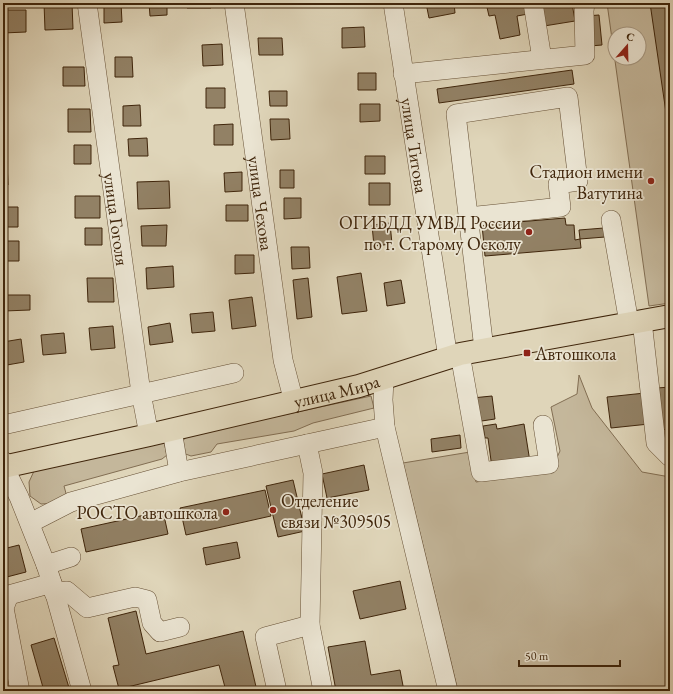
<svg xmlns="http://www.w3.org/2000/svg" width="673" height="694" viewBox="0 0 673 694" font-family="'EB Garamond',serif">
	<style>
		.green { fill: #c4b79b; stroke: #826e53; fill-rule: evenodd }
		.building { fill: #928165; stroke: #3f250b }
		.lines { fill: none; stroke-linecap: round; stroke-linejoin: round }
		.minor-casing { stroke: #675136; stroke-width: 20 }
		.major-casing { stroke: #3f250b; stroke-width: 24 }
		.minor { stroke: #eae4d2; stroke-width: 19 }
		.major { stroke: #dfd5b9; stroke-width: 22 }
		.poi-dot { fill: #8f2418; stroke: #eae4d2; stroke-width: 1.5 }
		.labels { text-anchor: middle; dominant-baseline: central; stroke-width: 3.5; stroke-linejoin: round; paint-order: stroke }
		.street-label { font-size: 18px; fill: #3f250b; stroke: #eae4d2 }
		.poi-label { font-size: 18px; fill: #3f250b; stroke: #eae4d2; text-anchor: end }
	</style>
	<rect width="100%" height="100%" fill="#dfd5b9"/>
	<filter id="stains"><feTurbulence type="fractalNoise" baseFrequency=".005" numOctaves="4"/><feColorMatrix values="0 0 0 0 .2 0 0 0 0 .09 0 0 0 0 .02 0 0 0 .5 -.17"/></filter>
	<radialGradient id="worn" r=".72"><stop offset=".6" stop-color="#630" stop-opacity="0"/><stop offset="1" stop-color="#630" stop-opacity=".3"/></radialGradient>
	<path class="green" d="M607,3h63v300l-21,3zM615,34h24v24h-24z
		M579,375l13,33 50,64 28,5v214h-212l-55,-228 67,-11 6,30 75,-12 9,-19 -9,-44 26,-13z
		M371,396l3,12 -61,15 -19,8 -77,13 -6,8 -20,4 -8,-3 -1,-8 2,-6 7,-4z
		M164,442l3,13 -5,4 -98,27 3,11 -9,6 -17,1 -11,-8 -1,-14 5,-11z"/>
	<path class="building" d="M44,3h28l1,26 -28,1z
		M104,3h17l1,19 -18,1z
		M149,3h18v12l-17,1z
		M187,3h24v5h-24z
		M426,3h28l1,10 -26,5z
		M486,3h40l2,11 -11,2 3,19 -20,4 -5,-24 -6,1z
		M540,3h32l3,18 -31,5z
		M650,3h20v137z
		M3,10h23v22l-23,1z
		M599,15l3,30 -12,1 -4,-30z
		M364,27l1,20 -23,1v-20z
		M258,38h24l1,17h-24z
		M222,44l1,21 -20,1 -1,-21z
		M115,57h17l1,20h-18z
		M63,67h21l1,19h-22z
		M572,70l2,14 -135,19 -2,-14z
		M358,73h18v17h-18z
		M206,88h19v20h-19z
		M269,91h18v15h-17z
		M360,104h20v17l-20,1z
		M140,105l1,21h-18v-20z
		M68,109h22l1,23h-23z
		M270,119h19l1,20 -19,1z
		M233,124v21h-19v-20z
		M147,138l1,18h-19l-1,-17z
		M74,145h17v19h-17z
		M365,156h20v18h-20z
		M3,161h4l1,24 -5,1z
		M280,170h14v18h-14z
		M242,172v19l-17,1 -1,-19z
		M169,181l1,27 -32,1 -1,-27z
		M369,183h21v22h-21z
		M75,196h25v22h-25z
		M284,198h17v20l-17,1z
		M226,205h22v16h-22z
		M3,207h15v20h-15z
		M565,218l1,7h8l1,15 5,-1 1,9 -96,8 -3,-31z
		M390,223l2,21 -18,2 -2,-21z
		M167,225l-1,21h-24l-1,-20z
		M85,228h17v17h-17z
		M604,228l1,9 -25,2 -1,-9z
		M3,241h16v20h-16z
		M291,247h18l1,21 -18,1z
		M235,255h19v18l-19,1z
		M173,266l1,21 -27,2 -1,-21z
		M361,273l6,38 -25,3 -5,-37z
		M87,278h26l1,24h-26z
		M308,278l4,39 -15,2 -4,-39z
		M401,280l4,23 -18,3 -3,-23z
		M4,295h26v15l-26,1z
		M252,297l4,29 -24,3 -3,-29z
		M213,312l2,19 -23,2 -2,-19z
		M170,323l3,19 -23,3 -2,-18z
		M113,326l2,22 -24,2 -2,-22z
		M64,333l2,20 -23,2 -2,-20z
		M21,339l3,23 -17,3 -4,-23z
		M670,387v42l-9,1 -4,-42z
		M645,393l4,31 -38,4 -4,-31z
		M492,396l3,23 -20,3 -3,-24z
		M496,424l1,5 27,-5 6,38 -38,6 -4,-30h-3l-2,-12z
		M460,435l1,13 -29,4 -1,-13z
		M364,465l5,25 -42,8 -5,-24z
		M293,480l12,51 -27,6 -12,-51z
		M265,490l6,26 -85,19 -6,-27z
		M163,511l5,23 -82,18 -5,-23z
		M237,542l3,16 -34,7 -3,-17z
		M19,545l7,27 -23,6v-29z
		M400,581l6,28 -46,10 -7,-28z
		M136,611l10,43 97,-23 14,60h-31l-7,-26 -100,24 -6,-23 6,-1 -11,-47z
		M54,638l16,53h-26l-13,-46z
		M365,641l6,34 29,-5 4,21h-68l-8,-44z"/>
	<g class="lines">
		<defs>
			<g id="minor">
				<path id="s1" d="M87,3l54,390 8,42"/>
				<path id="s2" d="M234,3l49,357 11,42"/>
				<path id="s3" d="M393,3l55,355"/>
				<path d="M533,3l9,56"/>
				<path d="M403,74l182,-19 -1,-44 1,-8"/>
				<path d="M468,217l93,-10 -3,-23 20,-3 -10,-84 -112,17 28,235"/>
				<path d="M611,220l18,103"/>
				<path d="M642,321l14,122 14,14"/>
				<path d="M460,354l21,118 68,-8 -6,-39"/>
				<path d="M384,379l-1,21 2,27 63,264"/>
				<path d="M3,425l231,-52"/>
				<path d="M172,430l7,42"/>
				<path d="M3,461l1,6 15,30 27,68 25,-8"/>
				<path d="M30,523l41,-21 108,-30 128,-28"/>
				<path d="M52,583l30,108"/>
				<path d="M54,593l13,-2 20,17 48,-11 12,3 5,23 8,9 20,-5"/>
				<path d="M20,691l-16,-83 5,-13 43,-12 -6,-18"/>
				<path d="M277,691l-12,-54 45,-12"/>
				<path d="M323,691l-13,-66 3,-152 -6,-29 78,-17"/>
			</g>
			<g id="major">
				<path id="s4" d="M3,467l146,-32 210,-49 101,-32 210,-38"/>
			</g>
		</defs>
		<use href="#minor" class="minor-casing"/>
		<use href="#major" class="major-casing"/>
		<use href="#minor" class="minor"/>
		<use href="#major" class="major"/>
	</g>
	<g class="poi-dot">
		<circle cx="651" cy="181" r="4"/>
		<circle cx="529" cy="232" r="4"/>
		<rect x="523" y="349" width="8" height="8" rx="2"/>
		<circle cx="273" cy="510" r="4"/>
		<circle cx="226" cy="512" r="4"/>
	</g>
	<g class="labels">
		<g class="street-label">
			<text stroke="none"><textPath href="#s3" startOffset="144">улица Титова</textPath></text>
			<text stroke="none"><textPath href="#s2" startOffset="202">улица Чехова</textPath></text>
			<text stroke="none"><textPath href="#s1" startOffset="218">улица Гоголя</textPath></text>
			<text stroke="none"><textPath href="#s4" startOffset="342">улица Мира</textPath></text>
		</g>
		<g class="poi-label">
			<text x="643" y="171">Стадион имени<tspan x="643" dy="21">Ватутина</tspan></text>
			<text x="521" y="222">ОГИБДД УМВД России<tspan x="521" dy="21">по г. Старому Осколу</tspan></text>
			<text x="535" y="353" text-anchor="start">Автошкола</text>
			<text x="281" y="500" text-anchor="start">Отделение<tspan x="281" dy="21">связи №309505</tspan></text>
			<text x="218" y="512">РОСТО автошкола</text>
		</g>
	</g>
	<rect width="673" height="694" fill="none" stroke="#dfd5b9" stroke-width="16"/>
	<rect x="4" y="4" width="665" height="686" fill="none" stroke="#3f250b" stroke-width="2"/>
	<rect x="8" y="8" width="657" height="678" fill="none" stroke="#3f250b"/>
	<g transform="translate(627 46) rotate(20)"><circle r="19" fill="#eae4d2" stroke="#a69882"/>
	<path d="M0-3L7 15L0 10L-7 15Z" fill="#8f2418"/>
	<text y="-6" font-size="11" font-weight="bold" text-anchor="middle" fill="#3f250b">С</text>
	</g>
	<path d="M519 660v6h101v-6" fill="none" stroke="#3f250b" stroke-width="2"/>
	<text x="525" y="660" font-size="12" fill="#3f250b" stroke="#eae4d2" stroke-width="3" paint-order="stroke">50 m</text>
	<rect width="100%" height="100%" filter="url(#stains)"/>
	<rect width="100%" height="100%" fill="url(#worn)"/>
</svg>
